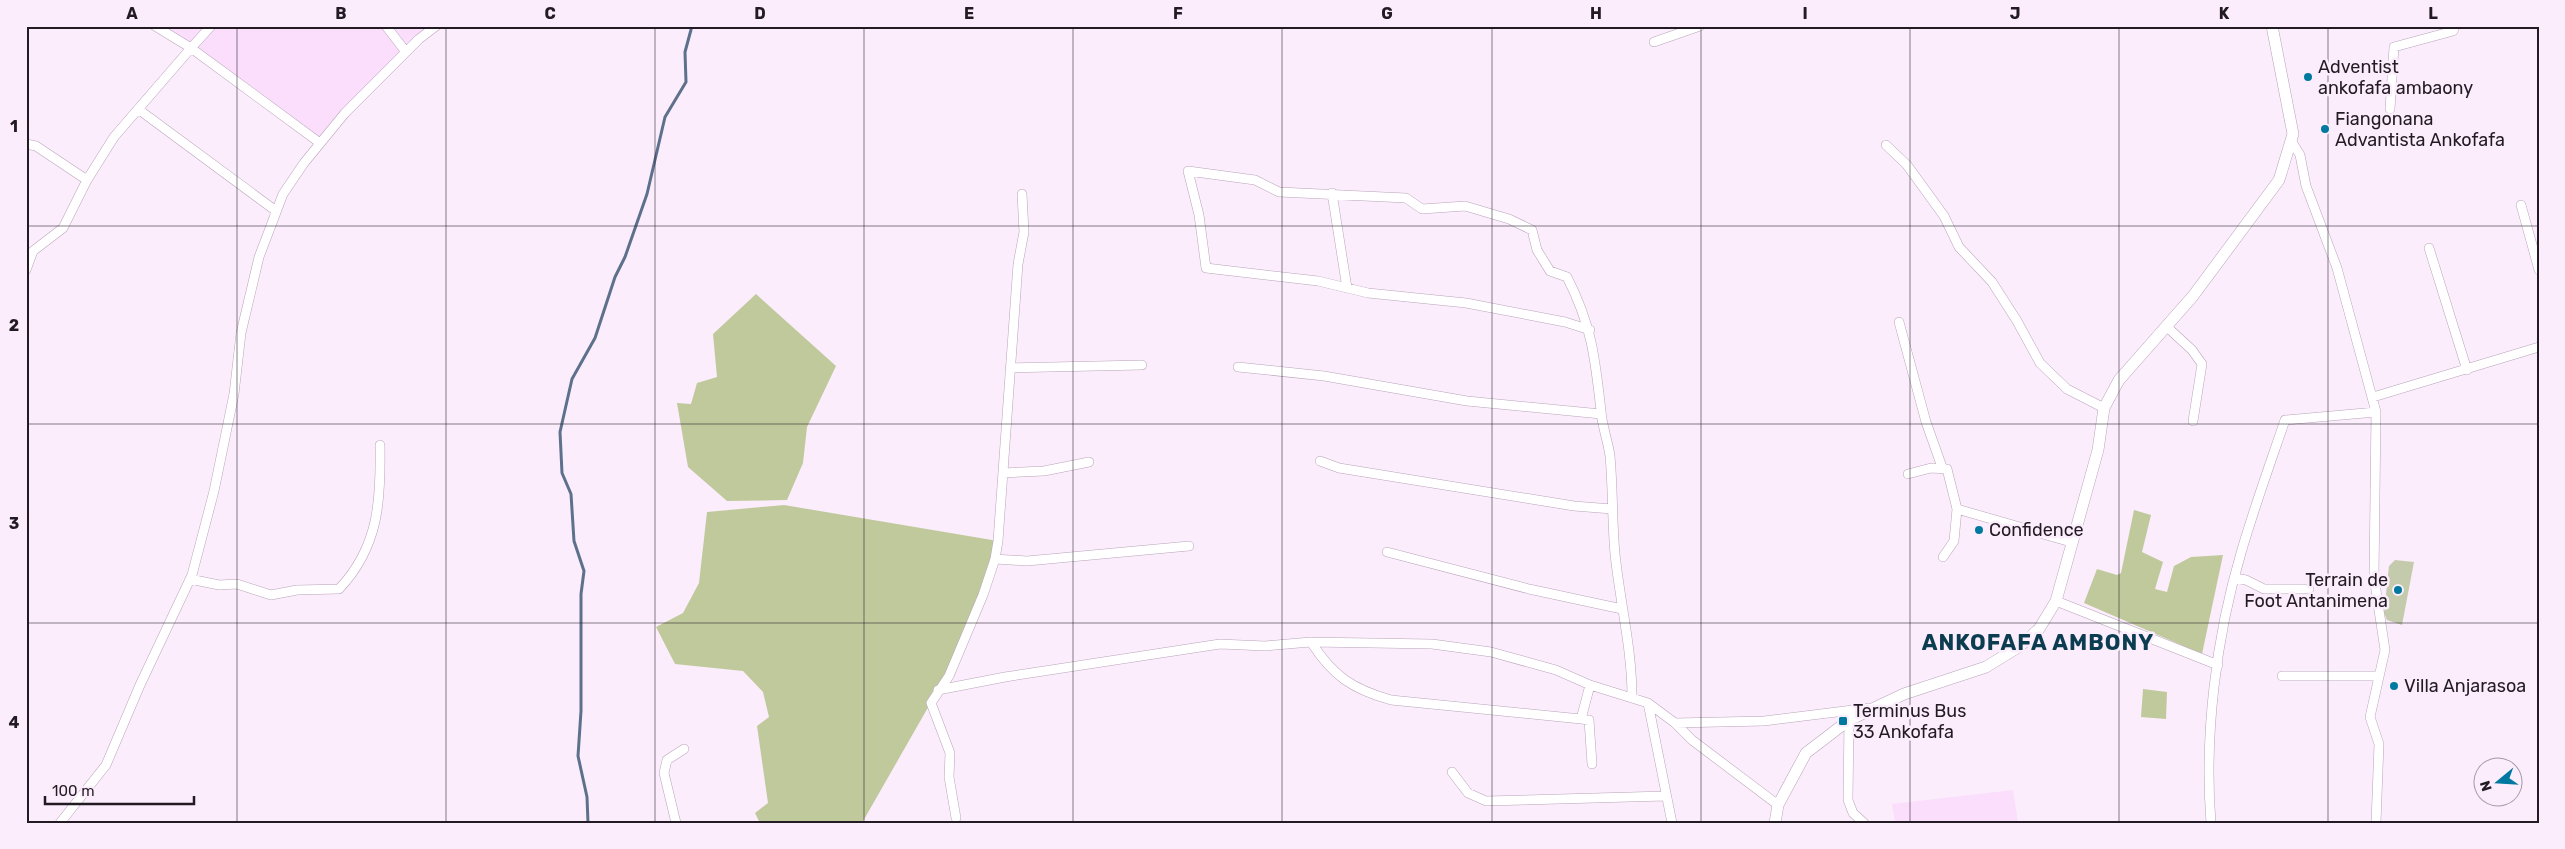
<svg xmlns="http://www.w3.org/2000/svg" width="2565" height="849" viewBox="0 0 2565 849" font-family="Rubik,sans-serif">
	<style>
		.built { fill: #fadefc }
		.green { fill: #c4cbac }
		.forest { fill: #c0c99c }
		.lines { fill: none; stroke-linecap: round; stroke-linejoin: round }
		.stream { stroke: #5e718c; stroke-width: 3 }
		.street-casing { stroke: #b9a4bb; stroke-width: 10 }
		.secondary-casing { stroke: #b9a4bb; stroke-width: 12 }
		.street { stroke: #fff; stroke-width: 9 }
		.secondary { stroke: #fff; stroke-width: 11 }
		.grid { fill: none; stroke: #231b24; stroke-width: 1; stroke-opacity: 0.55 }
		.poi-dot { fill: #0079a1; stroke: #fbedfc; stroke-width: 2 }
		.labels { text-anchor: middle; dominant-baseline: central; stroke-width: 5; stroke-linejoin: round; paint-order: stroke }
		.poi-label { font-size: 18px; fill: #231b24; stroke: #fbedfc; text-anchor: start }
		.district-label { font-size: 22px; font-weight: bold; letter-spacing: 1px; fill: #0b3c50; stroke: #fbedfc }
		.neatline { fill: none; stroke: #231b24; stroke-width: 2 }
		.grid-label { font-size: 16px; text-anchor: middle; font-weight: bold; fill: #231b24 }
	</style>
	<rect width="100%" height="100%" fill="#fbedfc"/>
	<path class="built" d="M155,26h281l-116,117z
		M2013,790l5,33h-123l-3,-19z"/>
	<path class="green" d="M2395,560l19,2 -12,63 -15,-5 -3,-7 5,-47z"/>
	<path class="forest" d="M756,294l80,72 -29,61 -4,36 -16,37 -60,1 -39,-34 -11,-64 14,1 6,-21 20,-6 -4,-43z
		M784,505l214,36 -49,135 -11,14 -76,133h-102l-5,-10 13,-10 -11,-77 12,-9 -6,-25 -20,-21 -68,-7 -19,-37 27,-14 16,-30 8,-71z
		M2134,510l17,5 -9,37 21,10 -8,27 12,3 7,-26 17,-9 32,-2 -21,99 -118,-51 13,-34 20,6 4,-2z
		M2143,689l24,3 -1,27 -25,-2z"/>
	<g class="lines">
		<path class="stream" d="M588,823l-1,-26 -9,-41 3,-45v-117l3,-23 -10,-30 -3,-47 -9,-21 -2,-41 12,-53 23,-41 20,-61 10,-20 22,-63 18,-77 21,-35 -1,-30 7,-26"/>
		<defs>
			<path id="street" d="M211,26l-20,22 129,95
				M386,26l20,26
				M1654,42l46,-16
				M138,109l138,102
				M2390,109l4,-62 59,-16 2,-5
				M2292,142l8,13 6,31 31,82 39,144 -2,165 11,73 -15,67 9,27 -3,79
				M26,144l10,2 51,34
				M1886,145l21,20 37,51 15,31 33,35 25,39 23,42 27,26 37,19
				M1332,193l15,95
				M2521,205l18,65
				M2429,248l38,122
				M26,270l7,-19 30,-23 24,-48 27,-43 77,-89 -36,-22
				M1899,322l27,100 16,45
				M2166,326l26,24 10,14 -9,57
				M1590,330l-25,-8 -99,-19 -98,-10 -50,-12 -112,-13 -7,-53 -11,-44 67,9 24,12 127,6 16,11 43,-3 44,13 23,11 5,20 13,21 17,6c25,49 28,81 34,134 1,15 7,30 9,45 3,32 2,66 5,98 5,48 17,95 17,143
				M1238,367l86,9 143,25 134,13
				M1010,368l132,-3
				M2373,397l166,-50
				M1320,461l19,7 235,38 38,3
				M1003,473l41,-2 45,-9
				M1908,474l23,-6 16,1 10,40 114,33
				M1387,552l142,37 93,20
				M1943,557l11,-16 3,-32
				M995,559l32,2 162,-15
				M2235,578l11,2 18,9h45
				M190,579l29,6 18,-1 34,11 26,-5 42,-1c40,-42 42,-89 41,-144
				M2056,601l162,64
				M1311,642c22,34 41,47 80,58l190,19
				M2282,676h96
				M1590,685l-9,34 8,1 3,44
				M938,690l67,-13 215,-33 45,2 46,-4 121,2 59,8 65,18 34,15 58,18 27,20 89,-2 105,-13
				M1648,703l24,120
				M1849,720l-1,80 5,13 11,10
				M1675,723l17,17 86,65
				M1452,772l16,21 18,8 179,-5
				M956,818l-7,-41 1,-24 -19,-50 18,-27 34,-81 12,-36 3,-18 20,-277 6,-32 -2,-38
				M60,823l46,-58 34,-80 52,-110 22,-84 20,-97 7,-61 18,-76 24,-63 21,-31 41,-50 74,-74 17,-13
				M676,823l-12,-50 3,-13 17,-11
				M2211,823c-7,-87 5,-186 30,-270 13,-45 29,-89 44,-133l91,-8"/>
			<path id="secondary" d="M1775,823l3,-18 28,-52 43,-33 55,-26 82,-27 34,-21 19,-17 17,-28 42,-151 6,-42 15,-28 74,-84 86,-116 14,-46 -21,-108"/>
		</defs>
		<use href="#street" class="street-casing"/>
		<use href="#secondary" class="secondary-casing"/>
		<use href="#street" class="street"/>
		<use href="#secondary" class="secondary"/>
	</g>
	<path class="grid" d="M237,26v797M446,26v797M655,26v797M864,26v797M1073,26v797M1282,26v797M1492,26v797M1701,26v797M1910,26v797M2119,26v797M2328,26v797M26,226h2513M26,424h2513M26,623h2513"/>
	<g class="poi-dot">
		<circle cx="2308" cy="77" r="5"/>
		<circle cx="2325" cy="129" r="5"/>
		<circle cx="1979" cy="530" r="5"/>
		<circle cx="2398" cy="590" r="5"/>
		<circle cx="2394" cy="686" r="5"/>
		<rect x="1838" y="716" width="10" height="10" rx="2.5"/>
	</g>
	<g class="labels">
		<g class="poi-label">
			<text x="2318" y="67">Adventist<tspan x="2318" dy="21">ankofafa ambaony</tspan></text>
			<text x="2335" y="119">Fiangonana<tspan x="2335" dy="21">Advantista Ankofafa</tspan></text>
			<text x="1989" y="530">Confidence</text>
			<text x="2388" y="580" text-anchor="end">Terrain de<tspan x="2388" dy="21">Foot Antanimena</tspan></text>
			<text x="2404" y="686">Villa Anjarasoa</text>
			<text x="1853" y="711">Terminus Bus<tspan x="1853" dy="21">33 Ankofafa</tspan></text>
		</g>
		<g class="district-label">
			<text x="2038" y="642">ANKOFAFA AMBONY</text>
		</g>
	</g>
	<rect width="2565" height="849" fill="none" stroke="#fbedfc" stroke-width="55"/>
	<g transform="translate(2498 782) rotate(252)"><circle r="24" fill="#fbedfc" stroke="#a599a6"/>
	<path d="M0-4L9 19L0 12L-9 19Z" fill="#0079a1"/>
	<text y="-8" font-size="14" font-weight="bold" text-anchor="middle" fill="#231b24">N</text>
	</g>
	<path d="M45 796v8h149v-8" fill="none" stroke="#231b24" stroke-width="2.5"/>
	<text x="52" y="796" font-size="15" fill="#231b24" stroke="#fbedfc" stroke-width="4" paint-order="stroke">100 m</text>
	<rect x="28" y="28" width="2510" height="794" class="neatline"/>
	<g class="grid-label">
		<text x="132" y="19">A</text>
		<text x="341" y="19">B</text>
		<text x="550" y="19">C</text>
		<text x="760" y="19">D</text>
		<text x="969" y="19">E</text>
		<text x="1178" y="19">F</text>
		<text x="1387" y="19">G</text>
		<text x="1596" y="19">H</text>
		<text x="1805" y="19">I</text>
		<text x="2015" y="19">J</text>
		<text x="2224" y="19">K</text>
		<text x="2433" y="19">L</text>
		<text x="14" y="132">1</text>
		<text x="14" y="331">2</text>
		<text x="14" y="529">3</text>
		<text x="14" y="728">4</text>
	</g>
</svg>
